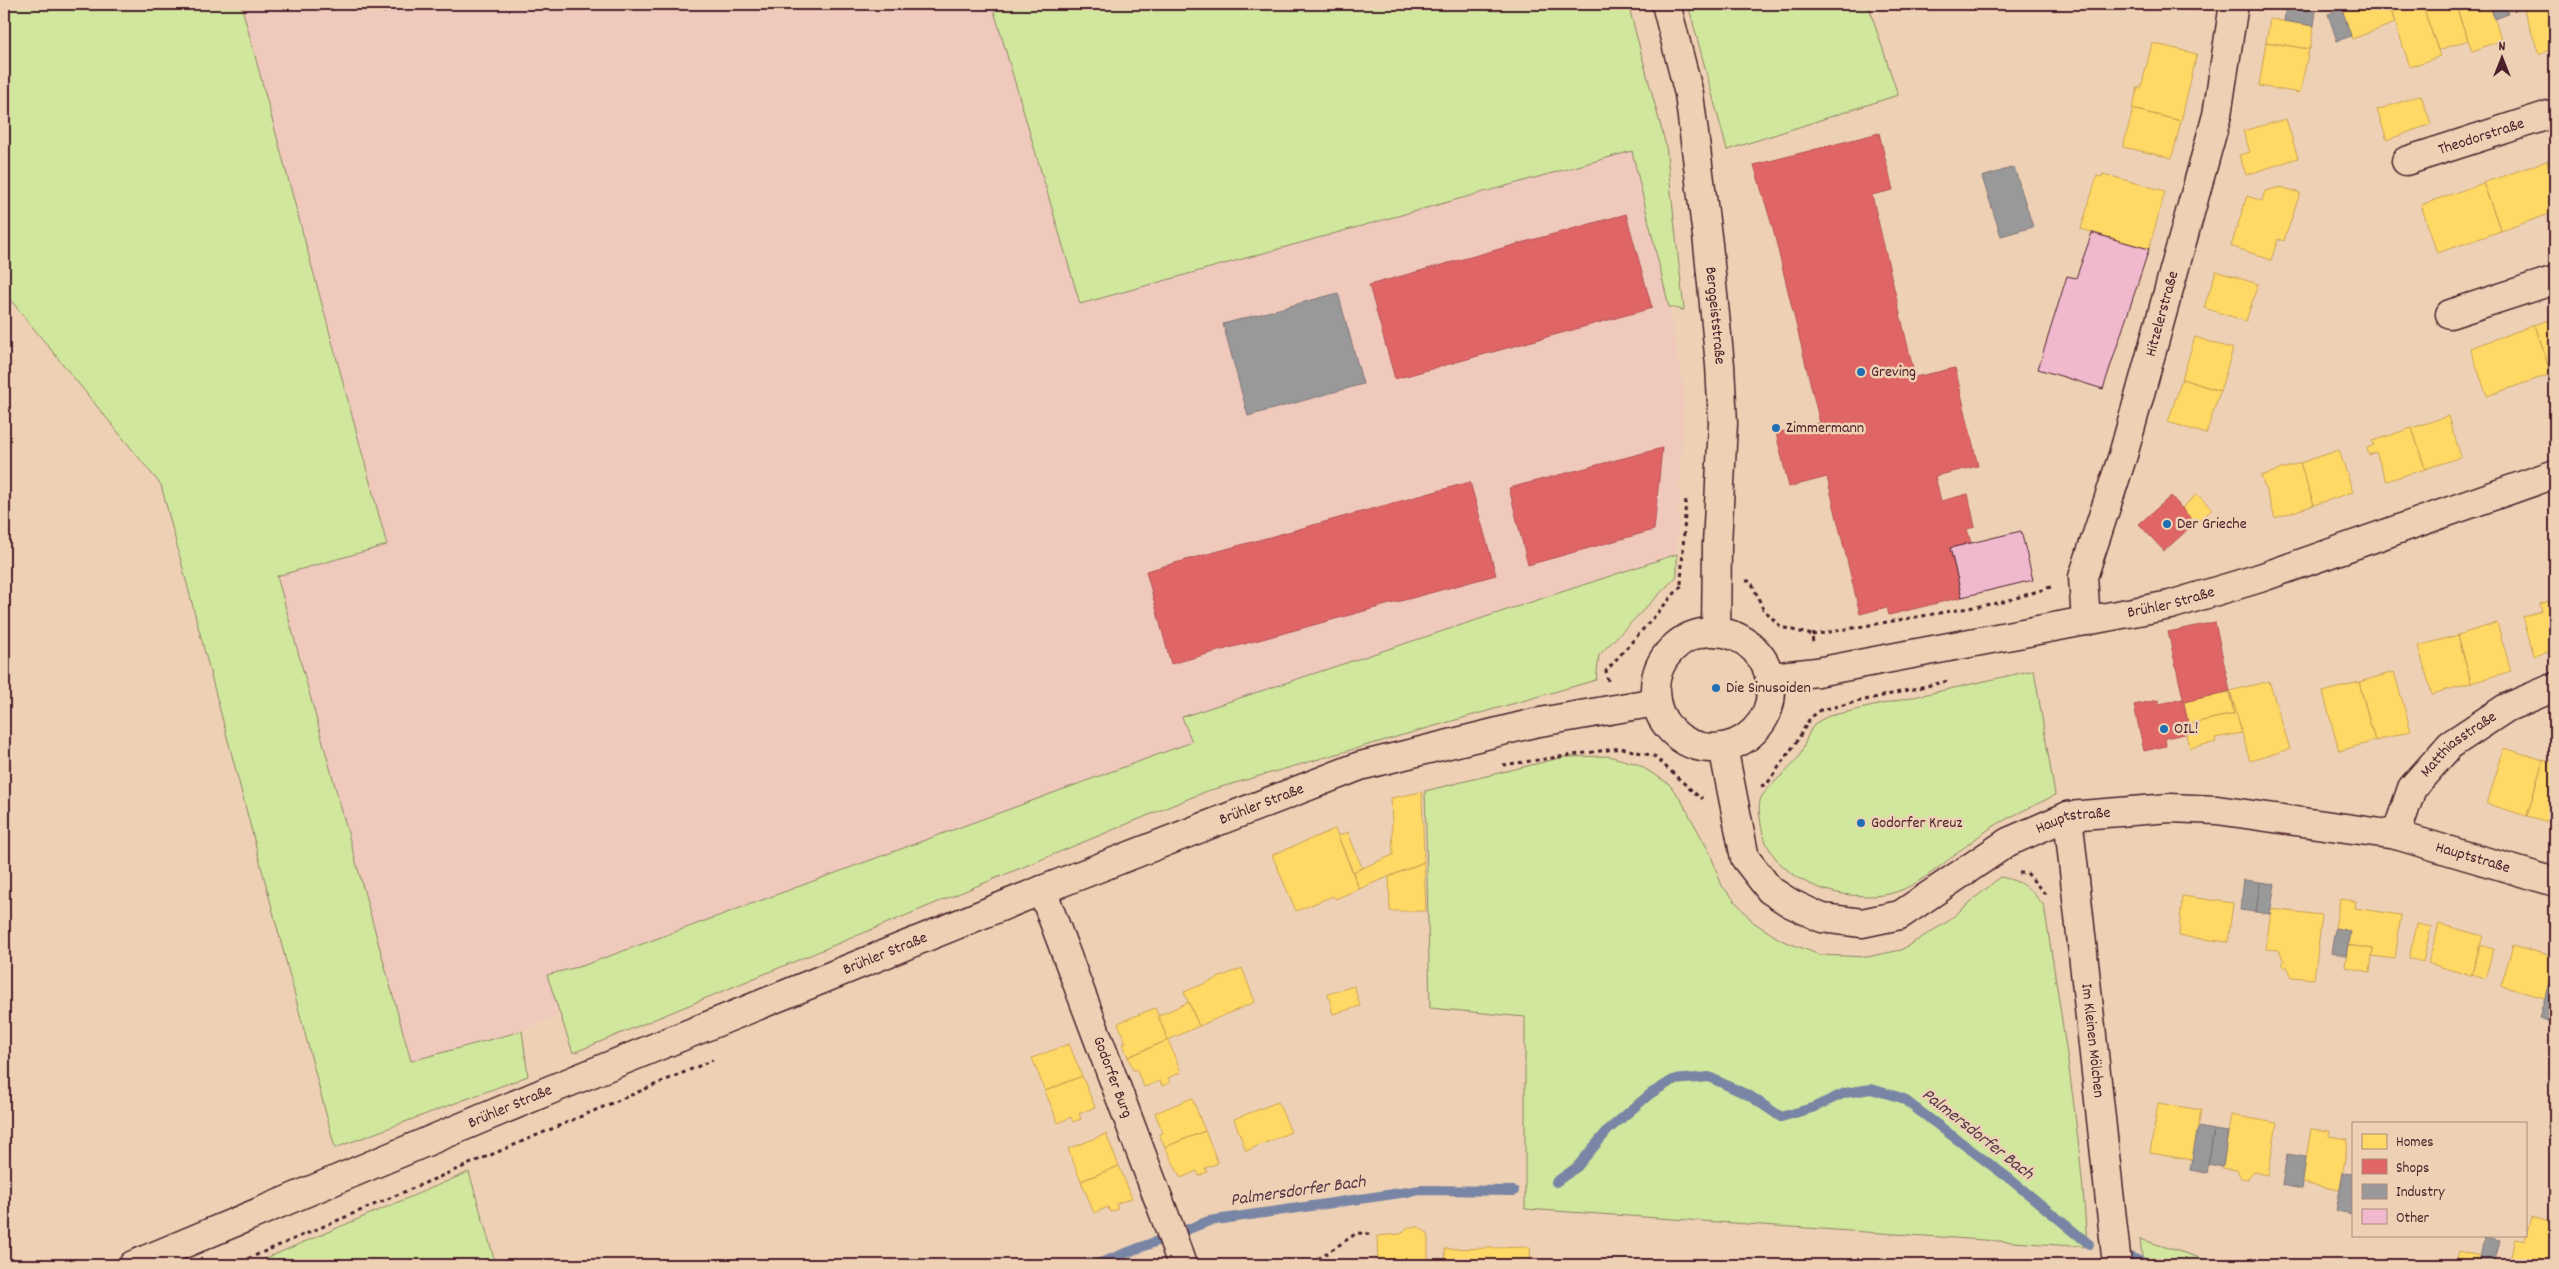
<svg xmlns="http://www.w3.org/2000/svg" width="2559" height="1269" viewBox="0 0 2559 1269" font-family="Dekko,sans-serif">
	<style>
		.built { fill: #efcabc }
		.green { fill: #d0e79d; stroke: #8d8364 }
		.homes { fill: #ffd966; stroke: #c9a154 }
		.shops { fill: #e06666; stroke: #b35154 }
		.industry { fill: #999; stroke: #817478 }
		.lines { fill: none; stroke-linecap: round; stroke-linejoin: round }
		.stream { stroke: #7985a4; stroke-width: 10 }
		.building { fill: #f1b9ce; stroke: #4a1f2b }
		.minor-casing { stroke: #4a1f2b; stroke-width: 31 }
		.secondary-casing { stroke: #4a1f2b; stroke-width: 31 }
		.path { stroke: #4a1f2b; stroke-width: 3; stroke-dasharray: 4 4; stroke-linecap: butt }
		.minor { stroke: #eed1b4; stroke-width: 28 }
		.secondary { stroke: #eed1b4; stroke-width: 28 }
		.poi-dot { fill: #1f6fb2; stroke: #eed1b4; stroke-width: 2 }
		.labels { text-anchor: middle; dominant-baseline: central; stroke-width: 5; stroke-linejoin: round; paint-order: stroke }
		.street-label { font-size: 16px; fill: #4a1f2b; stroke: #eed1b4 }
		.poi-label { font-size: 16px; fill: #4a1f2b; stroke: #eed1b4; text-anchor: start }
		.water-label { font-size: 18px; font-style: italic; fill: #563849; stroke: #eed1b4 }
	</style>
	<rect width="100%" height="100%" fill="#eed1b4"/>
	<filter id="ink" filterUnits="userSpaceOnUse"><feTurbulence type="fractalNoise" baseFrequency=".02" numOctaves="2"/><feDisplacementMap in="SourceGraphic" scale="10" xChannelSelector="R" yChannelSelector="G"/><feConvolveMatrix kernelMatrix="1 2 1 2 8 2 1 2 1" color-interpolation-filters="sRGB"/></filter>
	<g filter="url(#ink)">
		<path class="built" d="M241,4h751l88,300 552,-153 37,156 15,82 -7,165 -495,163 10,25 -670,289 -111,31 -134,-487 110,-30z"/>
		<path class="green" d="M4,4h237l146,541 -110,31 134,485 111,-30 6,45 -193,72 -174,-663 -157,-193z
			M992,4h636l38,142 18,164 -15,-3 -37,-156 -552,153z
			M1688,4h180l30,91 -171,55z
			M1677,554v22l-78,79 -3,25 -389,111 -634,262 -26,-78 38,-10 607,-223 -10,-25z
			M2034,670l21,125c-21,11 -43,20 -64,33 -30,18 -71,63 -108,67 -48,6 -113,-15 -122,-70 -1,-9 -4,-21 1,-29 9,-13 24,-23 34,-35 9,-11 10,-28 19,-37 3,-3 10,-6 14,-8z
			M1609,756l28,8 31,19 12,15 30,55 12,33 31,36 28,18 39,15 47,2 34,-7 46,-28 53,-45c22,4 30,11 44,29 18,113 37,227 43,341l-562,-38v-192l-95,-9 -5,-217 139,-34z
			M469,1172l27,93h-246z
			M2140,1239l82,26h-79z"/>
		<path class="homes" d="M2150,4h51v7l-51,-4z
			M2353,4h36l6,19 -43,16 -10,-30z
			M2389,4h33l18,52 -30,11z
			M2422,4h33l13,36 -30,10z
			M2455,4h34l13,36 -30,11z
			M2522,4h33v44l-16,6z
			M2270,19l44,7 -4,23 -44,-7z
			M2266,42l43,7 -9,44 -41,-7z
			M2152,43l45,11 -16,67 -49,-12 6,-22 3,1z
			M2421,95l10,29 -44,16 -10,-30z
			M2133,109l48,12 -9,37 -49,-11z
			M2286,119l12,39 -52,17 -7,-20 11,-3 -7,-21z
			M2555,158v27l-8,-24z
			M2547,161l8,24v27l-54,19 -18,-48z
			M2103,174l62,17 -16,58 -68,-20 16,-53 5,1z
			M2483,183l18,48 -64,22 -16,-48z
			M2281,187l19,6 -16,48 -6,-2 -7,21 -40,-14 16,-50 15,5 3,-10z
			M2216,271l42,13 -12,37 -42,-13z
			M2555,318v54l-4,2 -16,-49z
			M2535,325l16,49 -64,22 -17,-48z
			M2195,337l38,12 -13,42 -38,-12z
			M2182,379l38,12 -14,43 -38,-12z
			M2448,416l13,41 -36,12 -13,-41z
			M2412,428l13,41 -39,12 -10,-29 -7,3 -2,-7 7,-3 -2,-4z
			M2339,450l14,42 -39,13 -14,-42z
			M2300,463l14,42 -39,13 -14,-42z
			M2197,494l15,15 -17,15 -13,-16z
			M2555,599v51l-21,6 -11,-40 19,-5 -2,-7z
			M2497,623l14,48 -40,12 -13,-48z
			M2458,635l13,48 -39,11 -14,-48z
			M2394,672l17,59 -36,10 -16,-59z
			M2269,681l21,68 -40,12 -20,-70z
			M2359,682l16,59 -36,10 -16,-59z
			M2230,691l12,42 -27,5 1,4 -26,6 -3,-14 3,-1 -2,-9 46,-10z
			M2229,692l5,22 -46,10 -4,-22z
			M2504,748l39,12 -16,56 -40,-12z
			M2543,760l12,3v61l-28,-8z
			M1422,792l2,70 -65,27 -6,-17 40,-17 -2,-57z
			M1335,829l24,60 -24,10 -2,-3 -37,15 -24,-56z
			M1348,832l14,36 -9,4 -15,-36z
			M1424,862l2,49h-36l-1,-34z
			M2182,896l51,7 -5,39 -49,-6z
			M2340,899l16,2 -1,7 46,7 -6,44 -23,-3 1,-7 -25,-4 2,-14 -15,-3z
			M2271,909l51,6 -8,64 -22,-2 -5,-11 -3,2 -3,-5 3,-2 -5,-11 -13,-1z
			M2417,924l14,3 -8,35 -14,-4z
			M2439,924l44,12 -12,40 -43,-13z
			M2348,945l25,4 -3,23 -25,-5z
			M2480,945l14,4 -9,29 -13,-4z
			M2513,945l42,12 -10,41 -44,-12z
			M1242,968l13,34 -56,24 -15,-34z
			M1354,986l6,20 -27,8 -5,-20z
			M1189,1002l10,24 -31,14 -10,-24z
			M1155,1008l13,32 -40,17 -5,-13 3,-1 -8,-20z
			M1168,1040l13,32 -13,6 2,5 -8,3 -2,-5 -16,6 -8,-18 -3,1 -5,-13z
			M1069,1044l13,32 -37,15 -13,-33z
			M1082,1076l13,31 -16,7 2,5 -8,3 -2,-5 -13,6 -13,-32z
			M1192,1098l13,33 -40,16 -6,-13 4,-1 -8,-20z
			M1278,1102l13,30 -45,19 -12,-32z
			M2158,1103l43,7 -8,50 -43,-7z
			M2231,1115l46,8 -9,52 -14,-3 -6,7 -7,-1 -4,-8 -15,-2z
			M2311,1129l19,2 -1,5 19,3 -8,51 -38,-7z
			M1205,1131l13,32 -13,5 2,4 -8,4 -2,-5 -16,7 -16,-31z
			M1106,1134l13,32 -38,15 -13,-32z
			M1119,1166l13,32 -16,6 2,5 -8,3 -2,-5 -14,6 -13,-32z
			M2531,1217l24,6v42l-33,-5 -1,5h-12l6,-26 10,2z
			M1408,1227h11l9,7v31h-50l-1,-29 24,-2z
			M1530,1247l1,18h-85l-1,-16z
			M2459,1251l22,5 -2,9h-45l2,-7 20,5z
			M1531,1261l48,4h-48z"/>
		<path class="shops" d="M1879,133l14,57 -21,5 43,182 40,-9 23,98 -43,10 6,25 27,-7 7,33 -8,2 4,14 -21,5 12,49 -73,18 -2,-8 -27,7 -33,-137 -38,10 -13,-54 44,-10 -47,-194 -19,-64z
			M1626,214l26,94 -257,71 -26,-94z
			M1662,448l-8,82 -126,35 -19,-77z
			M1470,482l26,93 -325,89 -25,-93z
			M2171,496l24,27 -31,28 -25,-27z
			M2215,622l15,69 -46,11 -16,-70z
			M2183,699l7,34 -25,5 1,8 -22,5 -10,-46 24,-5 1,4z"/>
		<path class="industry" d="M381,4h28l1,2 -27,7z
			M2489,4h15l4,10 -13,5z
			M2286,7l30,4 -2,15 -30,-5z
			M2342,9l9,27 -14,5 -9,-27z
			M2014,167l19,60 -32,9 -19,-59z
			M1338,293l25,91 -115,32 -25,-92z
			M2244,880l16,2 -4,30 -16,-2z
			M2260,882l15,2 -5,30 -14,-2z
			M2335,928l15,3 -4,25 -15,-3z
			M2552,973l3,1 -2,49 -14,-5z
			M2198,1127l16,3 -7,43 -17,-3z
			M2214,1130l14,2 -5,35 -15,-3z
			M2287,1154l19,3 -4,32 -20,-4z
			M2343,1173l10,1v40l-17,-3z
			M2484,1237l16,3 -6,25h-15z"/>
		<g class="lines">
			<path class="stream" d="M1556,1182l21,-15 31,-37 42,-36 23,-14 36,-3 41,19 31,21 31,-9 33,-15 26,-4 31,9 109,82 78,64
				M2127,1256l22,9
				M1095,1265l114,-44 212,-31 93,1"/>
		</g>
		<path class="building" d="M2092,233l57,16 -46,140 -65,-20 29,-93 9,2z
			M2021,531l12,49 -71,17 -12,-49z"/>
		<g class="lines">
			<defs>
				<g id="minor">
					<path id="s1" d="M1666,4l23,90 19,150 12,121 3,58 -6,122 -1,87"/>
					<path id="s2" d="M2406,161l149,-48"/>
					<path d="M2450,314l105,-34"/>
					<path id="s3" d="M2086,621l-3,-44 40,-122 94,-340 17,-111"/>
					<path id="s4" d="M1723,747l22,111 25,32 20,13 32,15 40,5 38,-8 108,-73 60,-26 102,-8 47,2 179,25 159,47"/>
					<path id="s5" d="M2068,816l49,449"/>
					<path id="s6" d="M2396,835l16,-47 38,-43 56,-37 49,-21"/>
					<path id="s7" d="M1042,890l127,337 13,38"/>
				</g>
				<g id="secondary">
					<circle cx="1713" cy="690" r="58"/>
					<path id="s8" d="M1770,677l47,-5 353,-67 90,-27 295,-104"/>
					<path id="s9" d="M133,1265l417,-175 492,-200 318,-124 174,-43 122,-21"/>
				</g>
			</defs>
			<use href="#minor" class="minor-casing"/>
			<use href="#secondary" class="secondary-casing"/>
			<path class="path" d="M1746,581h5l12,28 18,18 31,8 1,8
				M1681,584l5,-87
				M1812,635l191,-33 51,-16
				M1608,681l-2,-10 77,-87
				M1503,765l118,-17 33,8 46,42h3
				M1761,786l6,-2 30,-43 13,-23 11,-8 127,-29
				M2019,873h8l18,21
				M1318,1259l39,-26 14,1
				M233,1265l480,-205"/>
			<use href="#minor" class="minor"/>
			<use href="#secondary" class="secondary"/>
		</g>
	</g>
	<g class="poi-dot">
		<circle cx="1861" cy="372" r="5"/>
		<circle cx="1776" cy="428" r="5"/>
		<circle cx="2167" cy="524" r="5"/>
		<circle cx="1716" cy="688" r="5"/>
		<circle cx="2164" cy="729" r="5"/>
		<circle cx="1861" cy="823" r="5"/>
	</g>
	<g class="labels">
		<g class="street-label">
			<text stroke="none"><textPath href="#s2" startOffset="79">Theodorstraße</textPath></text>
			<text stroke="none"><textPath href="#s3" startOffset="319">Hitzelerstraße</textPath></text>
			<text stroke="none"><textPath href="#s1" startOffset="316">Berggeiststraße</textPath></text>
			<text stroke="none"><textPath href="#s8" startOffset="408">Brühler Straße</textPath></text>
			<text stroke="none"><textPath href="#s6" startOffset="114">Matthiasstraße</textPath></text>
			<text stroke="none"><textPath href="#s9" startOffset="1219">Brühler Straße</textPath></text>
			<text stroke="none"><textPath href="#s4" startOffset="492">Hauptstraße</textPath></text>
			<text stroke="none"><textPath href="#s4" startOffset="898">Hauptstraße</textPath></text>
			<text stroke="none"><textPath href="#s9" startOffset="814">Brühler Straße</textPath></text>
			<text stroke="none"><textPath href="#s5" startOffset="226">Im Kleinen Mölchen</textPath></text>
			<text stroke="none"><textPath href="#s7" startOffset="200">Godorfer Burg</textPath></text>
			<text stroke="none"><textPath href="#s9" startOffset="409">Brühler Straße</textPath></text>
		</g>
		<g class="poi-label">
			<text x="1871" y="372">Greving</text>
			<text x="1786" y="428">Zimmermann</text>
			<text x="2177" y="524">Der Grieche</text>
			<text x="1726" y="688">Die Sinusoiden</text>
			<text x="2174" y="729">OIL!</text>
			<text x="1871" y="823">Godorfer Kreuz</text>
		</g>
		<g class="water-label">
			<text transform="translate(1977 1135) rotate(38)">Palmersdorfer Bach</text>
			<text transform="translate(1298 1192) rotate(-8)">Palmersdorfer Bach</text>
		</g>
	</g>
	<rect width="2559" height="1269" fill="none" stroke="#eed1b4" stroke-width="20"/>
	<rect x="10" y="10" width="2539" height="1249" fill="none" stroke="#4a1f2b" stroke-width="2" filter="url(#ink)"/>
	<rect x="2352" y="1122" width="175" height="115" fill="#eed1b4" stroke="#ac8a7d"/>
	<rect x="2362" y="1134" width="25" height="15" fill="#ffd966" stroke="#ac8a7d"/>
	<text x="2396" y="1146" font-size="15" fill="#4a1f2b">Homes</text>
	<rect x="2362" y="1159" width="25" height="15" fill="#e06666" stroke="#ac8a7d"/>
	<text x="2396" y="1172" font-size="15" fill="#4a1f2b">Shops</text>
	<rect x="2362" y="1184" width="25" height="15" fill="#999999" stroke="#ac8a7d"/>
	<text x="2396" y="1196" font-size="15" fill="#4a1f2b">Industry</text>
	<rect x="2362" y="1209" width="25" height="15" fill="#f1b9ce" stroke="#ac8a7d"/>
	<text x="2396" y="1222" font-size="15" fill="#4a1f2b">Other</text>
	<g transform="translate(2502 58)" stroke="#eed1b4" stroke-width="4" paint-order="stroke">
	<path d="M0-4L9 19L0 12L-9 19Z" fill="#4a1f2b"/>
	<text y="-8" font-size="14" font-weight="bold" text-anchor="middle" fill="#4a1f2b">N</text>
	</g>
</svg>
